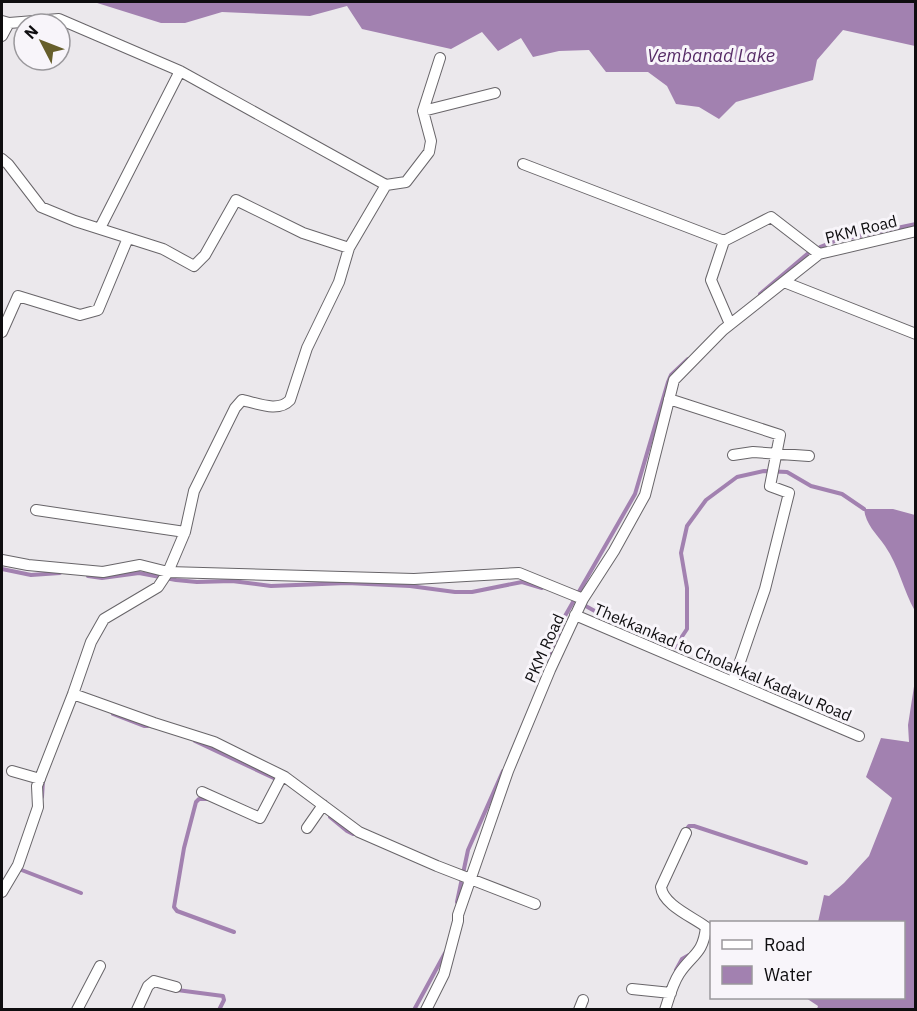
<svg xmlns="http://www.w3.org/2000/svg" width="917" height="1011" viewBox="0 0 917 1011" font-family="'IBM Plex Sans',sans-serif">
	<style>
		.water { fill: #a281b0 }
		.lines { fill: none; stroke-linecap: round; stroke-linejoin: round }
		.stream { stroke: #a281b0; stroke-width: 4 }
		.minor-casing { stroke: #686569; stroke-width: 12 }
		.minor { stroke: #fff; stroke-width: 10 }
		.labels { text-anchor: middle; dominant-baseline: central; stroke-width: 6; stroke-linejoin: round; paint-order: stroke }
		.street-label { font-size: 16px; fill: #0e0d0f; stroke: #f8f5fa }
		.water-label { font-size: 18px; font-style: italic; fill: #552a65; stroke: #f8f5fa }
	</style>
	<rect width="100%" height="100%" fill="#ebe8ec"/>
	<path class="water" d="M94,2h821v44l-72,-16 -26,30 -4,20 -77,22 -17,17 -20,-12 -23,-3 -9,-18 -19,-14h-42l-17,-22 -30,1 -26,6 -12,-19 -23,13 -16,-19 -31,17 -89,-20 -15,-23 -37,10 -88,-4 -37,11h-24z
		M864,509h29l22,6v96c-12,-21 -16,-45 -30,-65 -9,-13 -19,-21 -21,-37z
		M915,680v329h-98l1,-3 -12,-8h98v-76h-86l6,-27 5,1 15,-13 25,-27 23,-58 -26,-21 15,-39 28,4 -1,-17z"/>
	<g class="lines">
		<path class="stream" d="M820,247l15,-6 81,-17
			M760,294l52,-44
			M2,569l29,6 29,-2
			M88,576l14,2 37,-5 37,7 21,2 35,-1 39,5 76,-3 63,3 45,6h17l50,-10 20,6
			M582,604l42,23 51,20 12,-18v-41l-6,-35 6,-27 19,-26 31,-23 27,-6 23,1 24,14 31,8 22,15
			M550,659l15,-43 70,-122 33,-112 3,-7 17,-16
			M113,714l31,12h4
			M195,741l83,39
			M42,797l1,-16
			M207,799h-8l-3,3 -12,46 -10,59 3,4 57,21
			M330,817l17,14 6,3
			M685,831l4,-5h5l112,37
			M19,869l62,24
			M457,902l11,-52 35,-79
			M676,970l6,-11 7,-4
			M177,990l46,6 1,4 -5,10
			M414,1010l31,-57"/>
		<defs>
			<path id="minor" d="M9,23l50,-4 121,52 206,114
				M2,36l7,-13 -7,-2
				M423,111l72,-18
				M2,159l6,5 33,43 34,14 88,28 31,17 11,-11 31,-55 67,33 46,15 -10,34 -32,66 -17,52c-12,13 -33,3 -48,0l-7,8 -41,83 -9,41 -17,40 -10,15 -54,32 -13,23 -18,52 -36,92 1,21 -20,58 -16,27
				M523,164l201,77 -13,39 19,44
				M100,228l80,-157
				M724,241l47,-24 48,37
				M349,248l37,-63 20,-3 23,-30 2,-11 -8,-30 17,-53
				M784,282l132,52
				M2,332l16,-36 62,19 18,-5 30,-72
				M669,399l111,36 -10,51 19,7 -24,96 -32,93
				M733,455l20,-3 56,4
				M36,510l149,22
				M2,560l26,5 75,7 37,-7 28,7 246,7 105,-6 64,26
				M575,615l284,121
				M73,694l81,29 60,19 71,35 74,55 78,34 98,38
				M12,771l28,8
				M202,792l58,26 22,-42
				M307,828l16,-23
				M632,989l39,4
				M77,1010l23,-44
				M137,1010l11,-24 6,-5 22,6
				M426,1010l18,-36 14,-53v-6l50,-144 42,-101 33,-71 31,-48 31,-56 29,-115 49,-50 96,-76 97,-23
				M579,1010l4,-10
				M665,1010c4,-12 7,-25 14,-36 13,-20 24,-19 27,-47 -13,-10 -43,-22 -45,-40l25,-54"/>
		</defs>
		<use href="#minor" class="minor-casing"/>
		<use href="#minor" class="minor"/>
	</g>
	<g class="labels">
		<g class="street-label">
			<text transform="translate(861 229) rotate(-14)">PKM Road</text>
			<text transform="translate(544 648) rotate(-66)">PKM Road</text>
			<text transform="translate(723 662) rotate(23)">Thekkankad to Cholakkal Kadavu Road</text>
		</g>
		<g class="water-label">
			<text x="711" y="55">Vembanad Lake</text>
		</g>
	</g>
	<rect width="917" height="1011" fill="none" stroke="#0e0d0f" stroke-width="6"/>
	<rect x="710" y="921" width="195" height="78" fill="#f8f5fa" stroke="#9a989c" stroke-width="1.5"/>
	<rect x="722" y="940" width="30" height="9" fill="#ffffff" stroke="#9a989c" stroke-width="1.5"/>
	<text x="764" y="951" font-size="18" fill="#0e0d0f">Road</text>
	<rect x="722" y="966" width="30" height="18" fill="#a281b0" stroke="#9a989c" stroke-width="1.5"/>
	<text x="764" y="981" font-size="18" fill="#0e0d0f">Water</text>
	<g transform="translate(42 42) rotate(312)"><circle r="28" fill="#f8f5fa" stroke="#9a989c" stroke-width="1.5"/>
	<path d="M0-4.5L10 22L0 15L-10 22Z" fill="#665e2b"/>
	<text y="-9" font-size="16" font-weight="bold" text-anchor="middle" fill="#0e0d0f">N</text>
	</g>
</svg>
